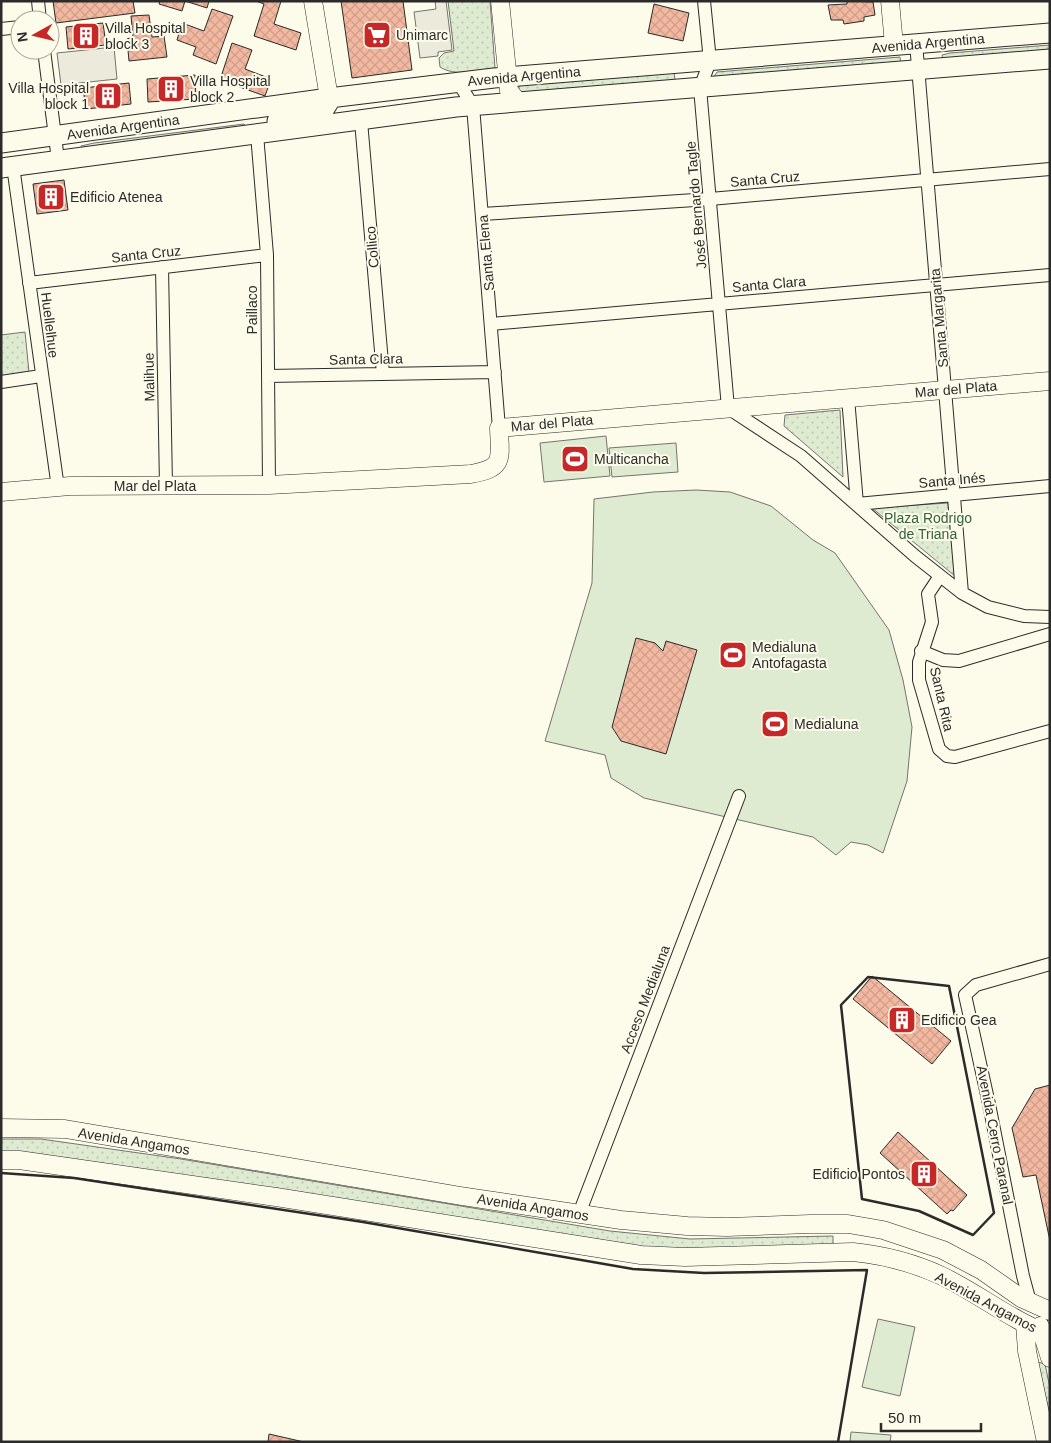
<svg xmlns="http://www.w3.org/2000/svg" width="1051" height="1443" viewBox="0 0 1051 1443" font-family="Helvetica,sans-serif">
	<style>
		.grass { fill: url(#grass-dots); stroke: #74746e }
		.garden { fill: #deebd1; stroke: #74746e }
		.parking { fill: #eceadb; stroke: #74746e }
		.building { fill: url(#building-cross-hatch); stroke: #2b2b2b }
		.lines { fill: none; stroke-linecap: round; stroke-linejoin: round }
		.street-casing { stroke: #2b2b2b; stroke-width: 14 }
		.secondary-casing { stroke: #2b2b2b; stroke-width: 19 }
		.primary-casing { stroke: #2b2b2b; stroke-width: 21 }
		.street { stroke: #fdfbea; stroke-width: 12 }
		.secondary { stroke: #fdfbea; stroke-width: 18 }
		.primary { stroke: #fdfbea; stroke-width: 19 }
		.wall { stroke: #2b2b2b; stroke-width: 2.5 }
		.labels { text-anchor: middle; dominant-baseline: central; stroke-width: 4; stroke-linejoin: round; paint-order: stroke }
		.poi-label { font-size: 14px; fill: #2b2b2b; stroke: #fdfbea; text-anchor: start }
		.street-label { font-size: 14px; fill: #2b2b2b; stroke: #fdfbea }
		.park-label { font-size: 14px; fill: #34623c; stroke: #fdfbea }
	</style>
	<defs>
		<pattern id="grass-dots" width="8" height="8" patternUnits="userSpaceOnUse" patternTransform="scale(1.25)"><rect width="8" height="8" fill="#deebd1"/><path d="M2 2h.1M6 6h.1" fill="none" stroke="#bfcab4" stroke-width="1.8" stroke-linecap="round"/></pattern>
		<pattern id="building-cross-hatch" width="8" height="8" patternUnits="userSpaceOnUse" patternTransform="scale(1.25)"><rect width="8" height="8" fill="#f2b8a0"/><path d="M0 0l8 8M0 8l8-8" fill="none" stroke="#d09e8a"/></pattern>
	</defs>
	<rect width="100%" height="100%" fill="#fdfbea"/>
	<path class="grass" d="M448,1h42l5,67c-17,2 -40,9 -55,-1l-1,-9 5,-5 10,-2z
		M1050,45v7l-107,9 -1,-6 8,-2z
		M900,57l1,8 -188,13 4,-6z
		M674,72l1,8 -156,13v-8z
		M244,124l3,5 -165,22 -1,-5 13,-3z
		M25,332l4,40 -28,4v-41z
		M840,410l3,67 -59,-51 1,-11z
		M948,503l7,73 -83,-68z
		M1,1139h40l140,20 429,72 80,8 143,-3v13l-187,1 -645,-97z
		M1038,1362l7,2 5,24v28z"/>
	<path class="garden" d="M606,436l4,40 -66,6 -4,-39z
		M676,443l2,29 -66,5 -3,-29z
		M696,490l34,2 41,14 42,34 22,13 54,77 14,50 9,47 -5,54 -24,72 -15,-8 -17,-3 -15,13 -23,-18 -169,-39 -33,-20 -6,-23 -60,-14 47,-158 2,-84 59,-7z
		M878,1319l37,8 -15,69 -38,-9z
		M851,1432l40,3 -1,7h-40z"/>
	<path class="parking" d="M435,1h11l6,49 -14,2v4l-18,2 -6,-46 22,-3z
		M114,47l3,32 -56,6 -4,-32z"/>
	<path class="building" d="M53,1h80l2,12 -79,10z
		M160,1h49l-2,7 -22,-7 -3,10 -23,-7z
		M256,1h25l-7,23 27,9 -5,17 -42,-14 10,-32z
		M341,1h62l9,69 -60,8z
		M847,1l26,1 2,13 -11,2v4l-20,3 -1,-4h-12l-3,-15 19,-1z
		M654,4l35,9 -6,28 -35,-8z
		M212,9l21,7 -17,48 -23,-9 3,-8 -19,-7 5,-17 22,8z
		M149,15l3,22 12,-1 3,21 -38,4 -2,-22 6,-2 -2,-21z
		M103,23l3,22 -38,4 -2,-22z
		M232,43l20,7 -7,19 26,10 -6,17 -45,-16z
		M195,75l1,24 -48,3 -1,-23z
		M129,83l2,21 -45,5 -3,-21z
		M64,180l4,30 -31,4 -4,-30z
		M636,638l19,5 8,8 3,-10 31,9 -31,104 -45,-13 -9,-14z
		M872,976l79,65 -19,23 -79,-65z
		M1050,1085v156l-14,-66 -13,2 -11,-49 23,-39z
		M898,1132l69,63 -14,16 -2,-1 -4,4 -67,-61z
		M269,1434l35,8h-36z"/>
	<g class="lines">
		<defs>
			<path id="street" d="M38,1l2,19
				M704,1l6,60 -10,27 28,320 73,48 114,100 47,37 26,14 36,9 26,1
				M1,29l19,-2
				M916,43l46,550
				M44,50l14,110
				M458,82l15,24 26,322
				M361,121l22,253
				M257,134l10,121 2,230
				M13,166l45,322
				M482,214l228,-15 340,-30
				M162,267l4,219
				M29,283l238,-28
				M491,324l559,-49
				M268,376l227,-4
				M1,382l40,-6
				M848,398l9,106 193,-18
				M940,576l-12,18 4,28 -13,40v18l20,69 8,7 8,1 95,-26
				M921,651l22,9 16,1 91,-27
				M579,1214l160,-418
				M1030,1302l-7,-26 -34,-172 -24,-109 11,-10 74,-21"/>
			<path id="secondary" d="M313,1l16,97
				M500,1l9,90 9,11
				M890,1l4,44
				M1,492l69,-6 199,-1 202,-11c34,-6 29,-15 28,-46l551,-47
				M1,1128l64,1 396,67 160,24 66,6 40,1 83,-3h38l35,6 60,20 38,20 40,28 29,13
				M1,1160h18l257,37 365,58 44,2 168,-5c30,3 61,11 89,24 37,18 69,44 108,59
				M1025,1324l2,27 19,91
				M1040,1326l10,32"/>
			<path id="primary" d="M277,121l47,-11 5,-8
				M1,143l328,-45 165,-20 556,-45
				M1,168l455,-61 594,-48"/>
		</defs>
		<use href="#street" class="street-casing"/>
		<use href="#secondary" class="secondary-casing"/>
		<use href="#primary" class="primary-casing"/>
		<use href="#street" class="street"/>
		<use href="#secondary" class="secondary"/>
		<use href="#primary" class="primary"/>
		<path class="wall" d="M868,977l81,9 45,227 -21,22 -54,-24 -57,-12 -21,-194z
			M1,1173l73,5 289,44 270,47 71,4 163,-3 -29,172"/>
	</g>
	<defs>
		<symbol id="supermarket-square" viewBox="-11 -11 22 22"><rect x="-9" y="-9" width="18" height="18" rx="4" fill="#c62828" stroke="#fdfbea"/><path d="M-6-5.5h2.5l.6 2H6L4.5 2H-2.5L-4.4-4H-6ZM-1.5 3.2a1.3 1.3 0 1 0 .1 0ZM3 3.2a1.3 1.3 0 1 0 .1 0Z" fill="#fff"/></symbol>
		<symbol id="building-square" viewBox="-11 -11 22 22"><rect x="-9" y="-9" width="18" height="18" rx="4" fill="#c62828" stroke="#fdfbea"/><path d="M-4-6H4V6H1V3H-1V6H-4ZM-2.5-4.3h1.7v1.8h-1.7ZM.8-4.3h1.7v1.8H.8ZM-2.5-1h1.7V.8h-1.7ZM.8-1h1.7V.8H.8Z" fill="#fff"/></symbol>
		<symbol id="stadium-square" viewBox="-11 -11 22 22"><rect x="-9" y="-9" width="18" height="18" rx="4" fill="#c62828" stroke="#fdfbea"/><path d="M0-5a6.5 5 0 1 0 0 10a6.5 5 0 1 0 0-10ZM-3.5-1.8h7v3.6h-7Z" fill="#fff"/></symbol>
	</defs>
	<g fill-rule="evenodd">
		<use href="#supermarket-square" x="361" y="19" width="32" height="32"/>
		<use href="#building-square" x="70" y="20" width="32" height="32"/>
		<use href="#building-square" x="155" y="73" width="32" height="32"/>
		<use href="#building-square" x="92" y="80" width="32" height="32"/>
		<use href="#building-square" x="35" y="181" width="32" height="32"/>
		<use href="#stadium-square" x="559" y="443" width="32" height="32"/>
		<use href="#stadium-square" x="717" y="639" width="32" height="32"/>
		<use href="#stadium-square" x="759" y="708" width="32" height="32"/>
		<use href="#building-square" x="886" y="1004" width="32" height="32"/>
		<use href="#building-square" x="908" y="1158" width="32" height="32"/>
	</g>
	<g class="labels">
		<g class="poi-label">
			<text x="105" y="28">Villa Hospital<tspan x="105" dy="16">block 3</tspan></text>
			<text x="396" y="35">Unimarc</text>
			<text x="190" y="81">Villa Hospital<tspan x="190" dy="16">block 2</tspan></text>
			<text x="89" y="88" text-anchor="end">Villa Hospital<tspan x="89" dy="16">block 1</tspan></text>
			<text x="70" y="197">Edificio Atenea</text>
			<text x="594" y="459">Multicancha</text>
			<text x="752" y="647">Medialuna<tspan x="752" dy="16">Antofagasta</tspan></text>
			<text x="794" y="724">Medialuna</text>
			<text x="921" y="1020">Edificio Gea</text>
			<text x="905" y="1174" text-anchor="end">Edificio Pontos</text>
		</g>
		<g class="street-label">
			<text transform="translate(928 43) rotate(-5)">Avenida Argentina</text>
			<text transform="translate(524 76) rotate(-5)">Avenida Argentina</text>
			<text transform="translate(123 127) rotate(-8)">Avenida Argentina</text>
			<text transform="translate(765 179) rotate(-5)">Santa Cruz</text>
			<text transform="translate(696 205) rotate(-95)">José Bernardo Tagle</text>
			<text transform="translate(372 247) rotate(-95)">Collico</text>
			<text transform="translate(486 253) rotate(-95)">Santa Elena</text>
			<text transform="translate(146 254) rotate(-6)">Santa Cruz</text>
			<text transform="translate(769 284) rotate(-5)">Santa Clara</text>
			<text transform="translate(252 310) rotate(-90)">Paillaco</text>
			<text transform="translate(939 318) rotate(-95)">Santa Margarita</text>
			<text transform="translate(50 325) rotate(83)">Huellelhue</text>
			<text transform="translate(366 359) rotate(-1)">Santa Clara</text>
			<text transform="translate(149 377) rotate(-91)">Malihue</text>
			<text transform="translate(956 389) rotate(-5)">Mar del Plata</text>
			<text transform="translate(552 423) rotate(-5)">Mar del Plata</text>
			<text transform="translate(952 480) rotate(-5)">Santa Inés</text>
			<text x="155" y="486">Mar del Plata</text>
			<text transform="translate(942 699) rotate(77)">Santa Rita</text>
			<text transform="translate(645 999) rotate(-69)">Acceso Medialuna</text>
			<text transform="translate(995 1135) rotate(79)">Avenida Cerro Paranal</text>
			<text transform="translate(134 1141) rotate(9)">Avenida Angamos</text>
			<text transform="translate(533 1207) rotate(9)">Avenida Angamos</text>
			<text transform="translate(986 1302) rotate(28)">Avenida Angamos</text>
		</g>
		<g class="park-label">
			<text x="928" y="518">Plaza Rodrigo<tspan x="928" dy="16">de Triana</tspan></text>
		</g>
	</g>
	<rect width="1051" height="1443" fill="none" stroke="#2b2b2b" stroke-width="5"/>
	<g transform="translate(35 35) rotate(262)"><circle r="24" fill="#fdfbea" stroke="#a9a89e"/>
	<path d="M0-4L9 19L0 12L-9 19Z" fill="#c62828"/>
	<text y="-8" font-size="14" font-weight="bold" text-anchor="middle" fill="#2b2b2b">N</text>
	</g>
	<path d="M881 1423v8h100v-8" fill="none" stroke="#2b2b2b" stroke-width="2.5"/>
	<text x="888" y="1423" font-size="15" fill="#2b2b2b" stroke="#fdfbea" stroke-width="4" paint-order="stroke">50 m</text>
</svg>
